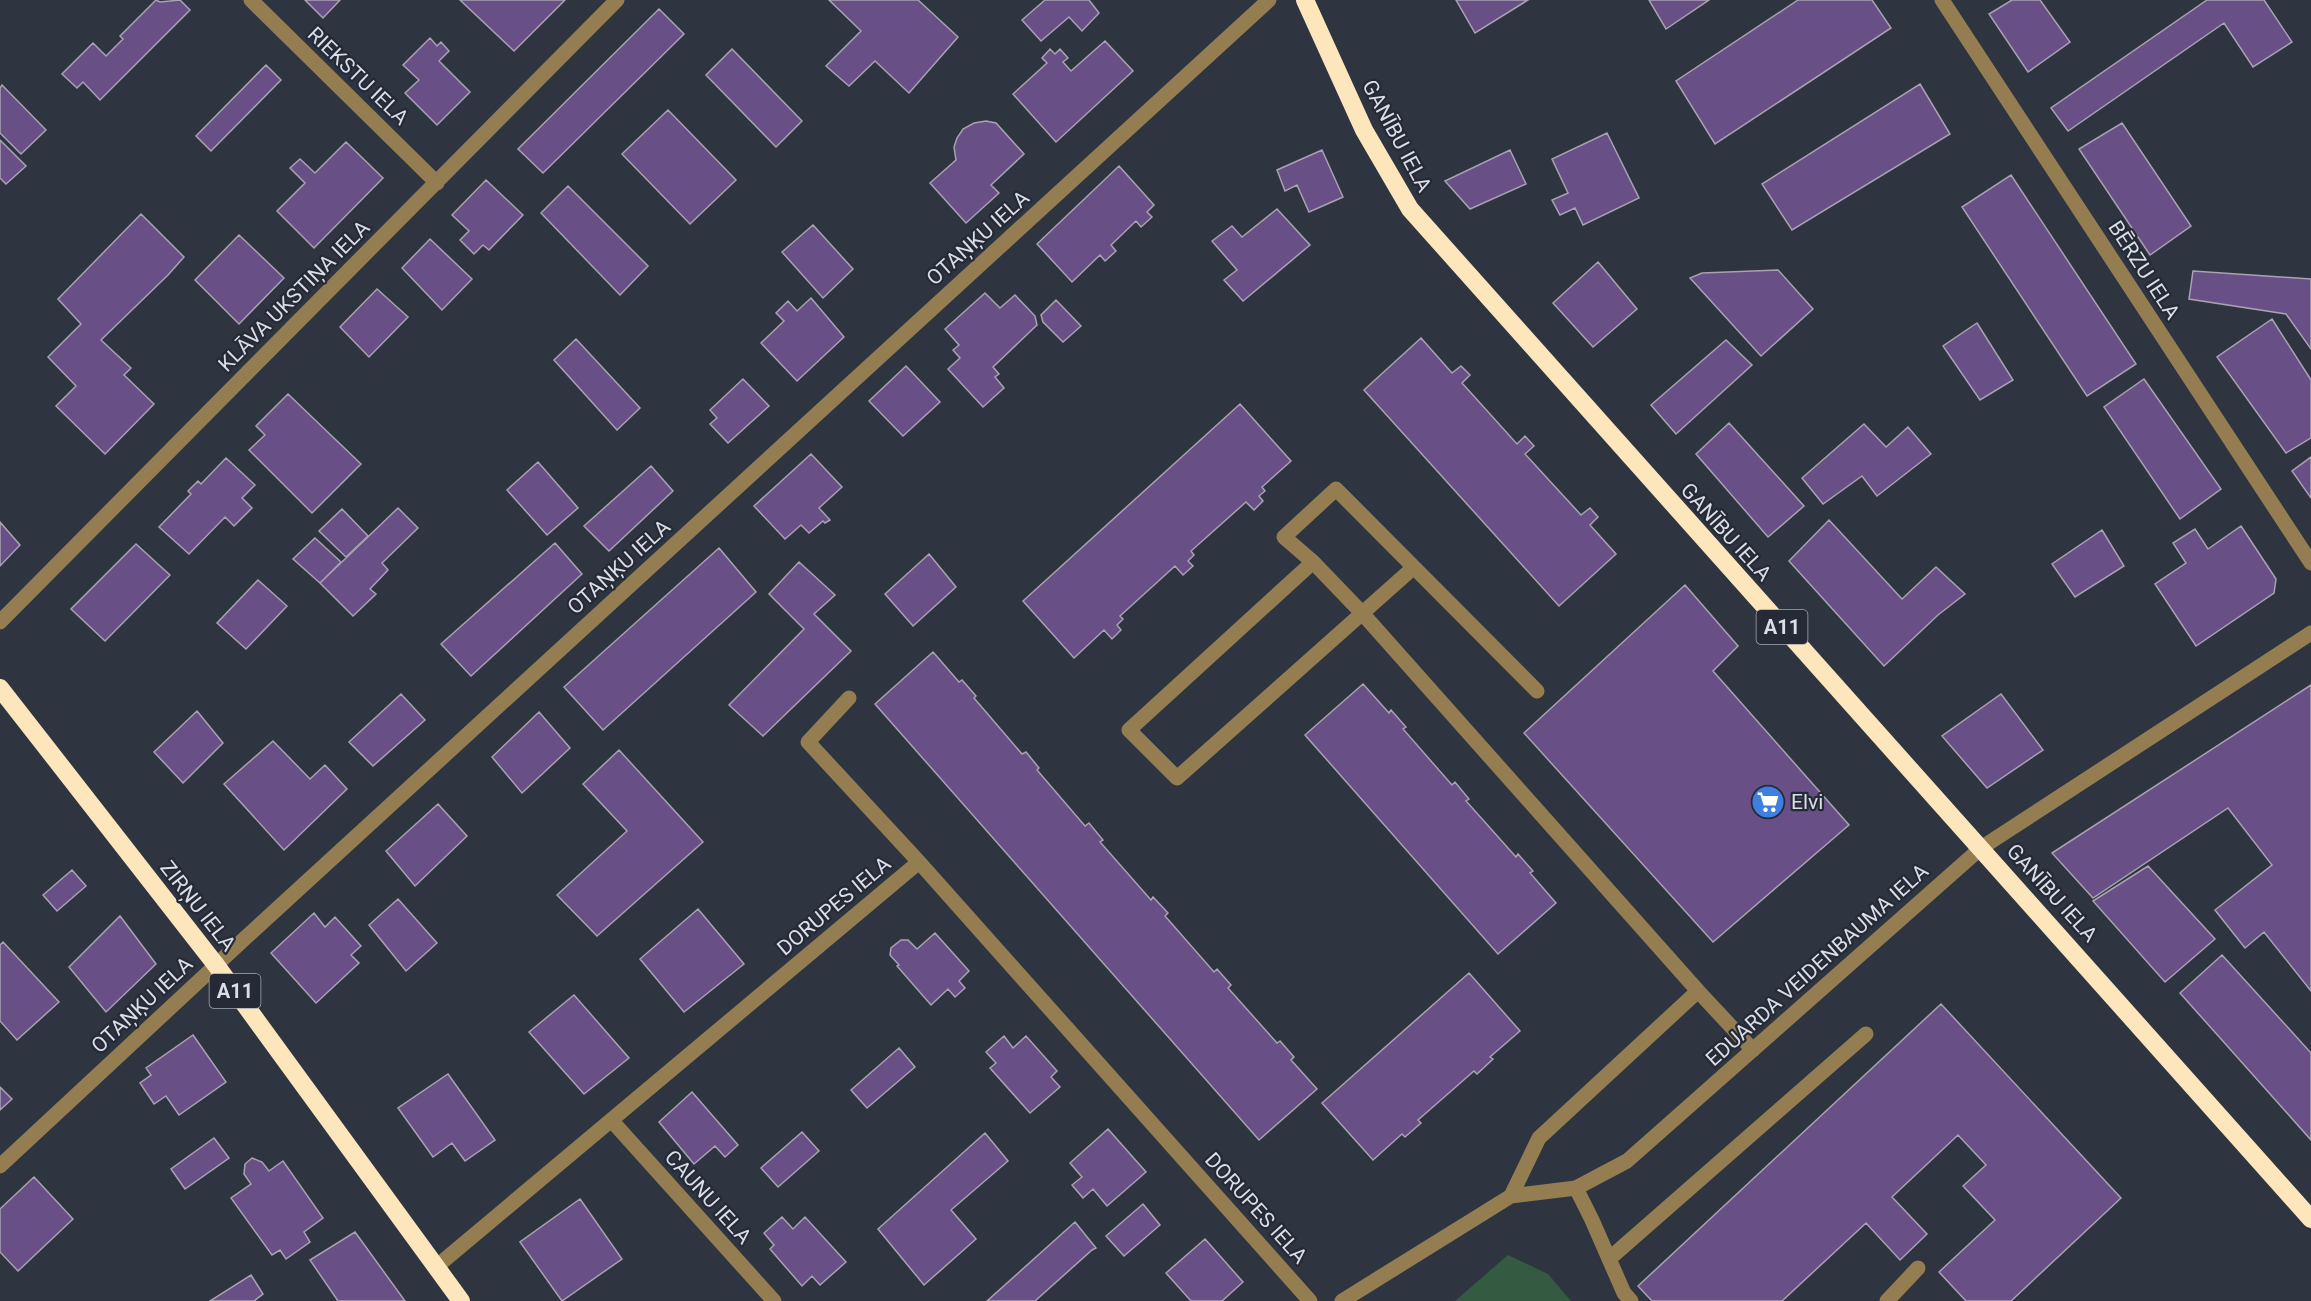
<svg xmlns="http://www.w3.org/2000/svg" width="2311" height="1301" viewBox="0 0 2311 1301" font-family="Roboto,sans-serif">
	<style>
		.green { fill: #345a42 }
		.building { fill: #684f86; stroke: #a8a2b2; stroke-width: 1.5 }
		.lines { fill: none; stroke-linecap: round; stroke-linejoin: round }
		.minor { stroke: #947d50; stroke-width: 15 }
		.highway { stroke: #fde6bc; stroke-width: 18 }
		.labels { text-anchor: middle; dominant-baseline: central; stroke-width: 4.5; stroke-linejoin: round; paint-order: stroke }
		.shield { fill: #252a36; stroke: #a4a8b1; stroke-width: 1.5 }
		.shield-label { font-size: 20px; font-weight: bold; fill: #dadee6 }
		.street-label { font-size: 21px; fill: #dadee6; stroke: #252a36 }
		.poi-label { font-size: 21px; fill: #dadee6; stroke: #252a36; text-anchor: start }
	</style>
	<rect width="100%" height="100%" fill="#2f3441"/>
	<path class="green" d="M1508,1255l40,19 23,27h-116z"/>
	<path class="building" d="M156,0l4,2 20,-2 10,10 -90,90 -17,-18 -6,6 -15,-14 31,-31 13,13 17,-17 -3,-3z
		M305,0h35l-17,18z
		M460,0h105l-51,51z
		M829,0h89l40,37 -49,56 -34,-32 -26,25 -23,-20 35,-35z
		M1045,0h44l10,13 -17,18 -13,-14 -28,24 -19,-21z
		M1456,0h72l-53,33z
		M1649,0h60l-43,29z
		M1798,0h74l19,28 -176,116 -39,-63z
		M2012,0h28l30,42 -42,30 -39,-58z
		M2207,0h57l28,42 -39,25 -29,-44 -156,108 -17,-23z
		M659,9l25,25 -141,139 -25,-24z
		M430,38l7,8 4,-4 8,9 -10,10 31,31 -33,33 -32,-32 14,-13 -16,-15z
		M1105,41l28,30 -77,71 -43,-48 34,-31 -5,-5 8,-9 5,5 5,-5 8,9 -5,4 8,9z
		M732,49l70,72 -26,26 -70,-72z
		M266,65l15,15 -70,71 -15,-15z
		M1920,84l30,50 -158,96 -30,-46z
		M2,85l44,45 -25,24 -21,-21v-45z
		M668,110l68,70 -46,44 -68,-70z
		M986,121l10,2 28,31 -33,31 8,8 -33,30 -36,-40 26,-23 -2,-13 3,-9 6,-9 11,-6z
		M2122,123l69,103 -41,29 -71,-106z
		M1607,133l32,65 -56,27 -8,-17 -15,7 -8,-15 16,-7 -16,-34z
		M0,140l26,26 -20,18 -6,-6z
		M346,142l37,36 -69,70 -37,-37 28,-28 -15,-15 10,-9 15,14z
		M1322,150l21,47 -34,15 -12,-27 -12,6 -8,-21z
		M1510,150l16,34 -56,25 -25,-28z
		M1119,166l35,39 -7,7 5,5 -11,10 -5,-6 -25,24 5,6 -11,10 -5,-6 -28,27 -35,-38z
		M2011,175l125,189 -49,32 -125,-189z
		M486,180l37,35 -34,35 -6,-5 -9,9 -14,-14 9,-9 -17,-16z
		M568,186l80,80 -28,29 -79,-82z
		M1277,209l33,36 -67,56 -19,-21 13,-10 -25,-29 20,-15 10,11z
		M141,214l43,43 -16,18 -67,65 30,28 -7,7 30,29 -49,50 -49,-48 20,-20 -28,-29 33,-33 -23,-25z
		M813,225l40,44 -30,29 -41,-46z
		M239,235l45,43 -45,46 -44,-44z
		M430,239l42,40 -30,31 -40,-42z
		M1598,262l39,47 -44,38 -40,-44z
		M1778,270l35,39 -52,47 -71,-78 12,-5z
		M2193,271l118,8v70l-25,-35 -97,-15z
		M377,289l31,28 -39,40 -29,-30z
		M985,293l15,15 15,-13 20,21 2,9 -44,42 6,7 -4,3 9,11 -21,19 -35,-38 12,-11 -7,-8 6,-5 -14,-16z
		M811,298l33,39 -47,44 -36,-38 23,-22 -8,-8 12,-12 9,10z
		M1056,300l25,26 -18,16 -20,-20 -2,-7z
		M2272,319l39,61v58l-25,15 -69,-96z
		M1977,323l36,57 -33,20 -37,-54z
		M1421,338l31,35 9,-7 9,9 -8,8 55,61 8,-8 9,10 -9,8 56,61 9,-7 8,9 -8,8 26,29 -57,52 -195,-216z
		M576,339l64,69 -23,22 -63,-70z
		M1726,340l26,25 -76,69 -25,-29z
		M906,366l34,36 -37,34 -34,-35z
		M743,379l26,27 -41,37 -18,-19 7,-6 -7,-8z
		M2144,379l77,110 -41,30 -76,-112z
		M288,394l73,70 -49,49 -63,-63 16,-15 -9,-9z
		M1240,404l51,57 -29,26 3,4 -6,5 4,5 -9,9 -8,-8 -55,49 3,4 -6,6 5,5 -10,9 -8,-9 -55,50 3,3 -6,6 4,5 -9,9 -8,-9 -30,28 -51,-57z
		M1729,423l75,83 -36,31 -72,-83z
		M1864,424l22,23 22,-20 23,27 -54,42 -15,-20 -39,28 -21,-26z
		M811,454l31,33 -23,21 11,12 -5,3 -2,-2 -14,12 -8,-8 -16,14 -31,-33z
		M2311,457v41l-19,-27z
		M226,458l29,27 -13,13 10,10 -18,18 -9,-9 -36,37 -30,-27 32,-33 -3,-3 10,-10 3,3z
		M538,462l40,46 -31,27 -40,-45z
		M651,466l22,25 -64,60 -25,-25z
		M398,508l20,20 -36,35 6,7 -18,19 6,5 -23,22 -33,-33z
		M342,509l26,27 -22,21 -27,-26z
		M1829,520l73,79 34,-32 29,27 -27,21 -54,51 -95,-105z
		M0,522l20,23 -20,21z
		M2241,526l35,53 -2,14 -78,53 -41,-62 31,-21 -13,-20 22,-14 13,20z
		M2102,530l22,36 -49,31 -23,-33z
		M315,538l26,24 -21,21 -27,-24z
		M555,543l27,31 -111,102 -30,-32z
		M136,544l34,31 -65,66 -34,-32z
		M719,548l37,44 -153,138 -39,-43z
		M929,554l27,33 -43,39 -28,-32z
		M799,562l36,33 -21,19 37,37 -88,85 -34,-31 75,-76 -35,-35z
		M258,580l29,26 -41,43 -29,-26z
		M1685,585l53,61 -25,25 136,154 -136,117 -189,-209z
		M933,652l26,30 3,-2 14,16 -2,2 48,56 4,-2 13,16 -2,2 48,56 4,-3 14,17 -3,2 51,58 2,-3 15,16 -3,3 49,56 3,-3 14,16 -3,3 49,55 3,-2 14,16 -3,3 26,29 -58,51 -384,-436z
		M1363,684l26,29 2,-3 15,17 -3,2 49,56 3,-3 14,17 -3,2 50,56 2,-3 15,17 -3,2 26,30 -58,51 -193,-219z
		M2311,685v306l-47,-59 -19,16 -30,-38 57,-45 -44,-57 -135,90 -41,-45z
		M401,694l24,26 -52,46 -24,-24z
		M2001,694l42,56 -56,38 -45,-52z
		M197,711l26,32 -40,40 -29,-31z
		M539,712l31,36 -48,45 -30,-36z
		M273,741l37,38 15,-14 22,24 -63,61 -60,-66z
		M619,750l84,92 -106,94 -40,-41 70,-64 -44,-47z
		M438,804l29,32 -52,50 -29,-35z
		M2148,866l67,73 -50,43 -72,-81z
		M72,870l14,16 -29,25 -14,-16z
		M398,899l39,44 -31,28 -37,-46z
		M698,909l46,55 -60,48 -44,-53z
		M314,913l11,14 10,-10 26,29 -10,9 8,8 -43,40 -45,-50z
		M120,916l36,48 -50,48 -37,-45z
		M935,933l34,38 -10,10 6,7 -10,9 -7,-8 -17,16 -34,-39 2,-1 -9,-10 1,-7 10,-8h7l9,9z
		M3,942l56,60 -42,38 -17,-19v-76z
		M2222,955l89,98v87l-131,-147z
		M1469,973l51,58 -30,26 3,2 -16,15 -3,-3 -56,49 3,3 -16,14 -3,-3 -29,26 -51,-57z
		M574,995l55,63 -45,36 -55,-62z
		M1941,1004l180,194 -110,103h-45l-27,-29 56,-52 -32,-34 23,-21 -28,-30 -66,62 35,37 -27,26 -34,-37 -84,78h-130l-14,-15z
		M193,1035l33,47 -47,33 -13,-19 -12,8 -14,-21 11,-8 -5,-7z
		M1004,1036l9,12 13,-12 31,35 -6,6 9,10 -30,26 -40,-45 6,-5 -10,-11z
		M899,1048l16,19 -48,41 -16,-18z
		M448,1074l47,66 -30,21 -13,-18 -19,14 -35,-49z
		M0,1087l12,12 -12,11z
		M692,1092l46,53 -13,12 -10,-11 -21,18 -35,-42z
		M1108,1129l38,43 -39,34 -14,-17 -10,9 -11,-13 10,-8 -12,-14z
		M802,1132l17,19 -41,36 -17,-19z
		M985,1133l23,28 -57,49 25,29 -52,46 -46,-56z
		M214,1138l15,20 -44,31 -14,-20z
		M252,1158l10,4 7,9 14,-10 40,57 -19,14 6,10 -24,17 -6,-9 -8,5 -41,-57 20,-14 -7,-10 1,-10z
		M34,1177l39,42 -55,52 -18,-19v-43z
		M580,1199l42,60 -60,42 -42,-59z
		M1143,1204l17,21 -36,31 -18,-20z
		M782,1217l11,12 12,-12 41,45 -26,23 -8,-9 -10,10 -32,-37 4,-4 -10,-12z
		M1075,1222l21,26 -4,2 -57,51h-48z
		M355,1232l50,69h-67l-28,-41z
		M1205,1239l38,43 -21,19h-31l-25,-28z
		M251,1275l12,19 -9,7h-44z"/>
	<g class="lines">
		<path class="minor" d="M251,0l186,183
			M1942,0l369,563
			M1313,562l-184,168 48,48 236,-210
			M0,622l617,-622
			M849,698l-41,44 111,120 391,439
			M1698,991l55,59
			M612,1121l162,180
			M0,1166l242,-225 1027,-941
			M1576,1188l16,32 32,73 7,8
			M1511,1196l28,-58 159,-147 -336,-378 -49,-51 -29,-25 52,-48 201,202
			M1609,1259l257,-225
			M436,1267l483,-405
			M1342,1301l169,-105 65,-8 51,-27 354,-313 330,-215
			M1887,1301l31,-33"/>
		<path class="highway" d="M1305,0l59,130 46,79 901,1010
			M0,688l216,277 245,336"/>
	</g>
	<defs>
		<symbol id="supermarket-disc" viewBox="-11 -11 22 22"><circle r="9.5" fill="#3f7fe0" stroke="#252a36"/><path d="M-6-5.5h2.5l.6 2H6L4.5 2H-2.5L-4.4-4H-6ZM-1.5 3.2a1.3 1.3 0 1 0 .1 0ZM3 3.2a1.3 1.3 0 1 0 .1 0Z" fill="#fff"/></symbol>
	</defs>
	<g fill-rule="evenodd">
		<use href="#supermarket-disc" x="1749" y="783" width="38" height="38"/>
	</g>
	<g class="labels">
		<g class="shield">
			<rect x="1756.5" y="610" width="51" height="34" rx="4.5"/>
			<rect x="209.5" y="974" width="51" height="34" rx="4.5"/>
		</g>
		<g class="shield-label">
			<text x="1782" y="627">A11</text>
			<text x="235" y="991">A11</text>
		</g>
		<g class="street-label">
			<text transform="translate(358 76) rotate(44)">RIEKSTU IELA</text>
			<text transform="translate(1397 136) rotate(62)">GANĪBU IELA</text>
			<text transform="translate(978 238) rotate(-42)">OTAŅĶU IELA</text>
			<text transform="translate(2144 270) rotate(57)">BĒRZU IELA</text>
			<text transform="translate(294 296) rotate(-45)">KLĀVA UKSTIŅA IELA</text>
			<text transform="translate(1726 532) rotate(48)">GANĪBU IELA</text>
			<text transform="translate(619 567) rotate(-42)">OTAŅĶU IELA</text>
			<text transform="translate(2052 893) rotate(48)">GANĪBU IELA</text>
			<text transform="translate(198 906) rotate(52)">ZIRŅU IELA</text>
			<text transform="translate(834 906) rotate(-40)">DORUPES IELA</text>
			<text transform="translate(1817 965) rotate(-42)">EDUARDA VEIDENBAUMA IELA</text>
			<text transform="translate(142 1005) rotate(-43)">OTAŅĶU IELA</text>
			<text transform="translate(708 1197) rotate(48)">CAUNU IELA</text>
			<text transform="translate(1256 1208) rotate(48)">DORUPES IELA</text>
		</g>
		<g class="poi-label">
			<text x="1791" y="802">Elvi</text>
		</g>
	</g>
</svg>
